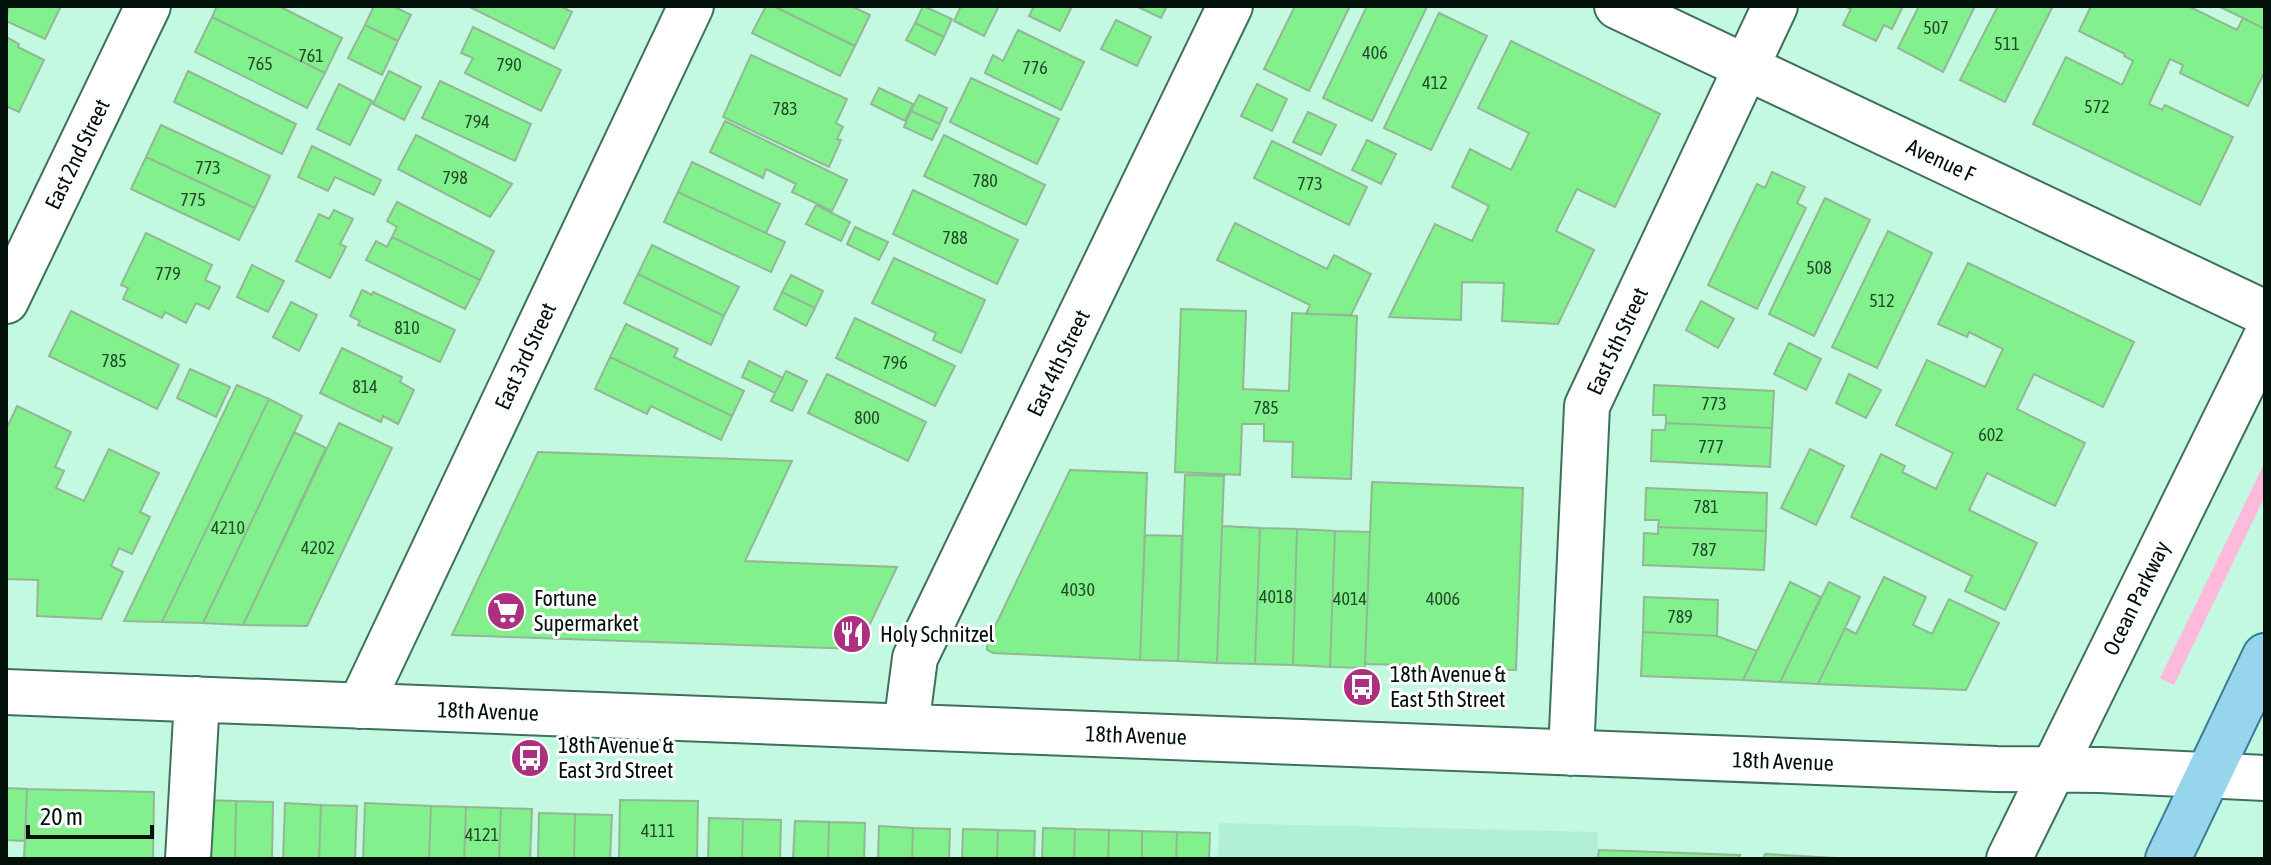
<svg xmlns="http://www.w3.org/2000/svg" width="2271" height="865" viewBox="0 0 2271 865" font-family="'Asap Condensed',sans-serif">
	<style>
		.built { fill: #b2f0d5 }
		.green { fill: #fdbadd }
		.building { fill: #82f18d; stroke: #93b795; stroke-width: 2 }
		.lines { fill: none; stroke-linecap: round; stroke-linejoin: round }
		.minor-casing { stroke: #3f705c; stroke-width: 48 }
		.major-casing { stroke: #367e94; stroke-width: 48 }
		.minor { stroke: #fff; stroke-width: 44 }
		.major { stroke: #97d5ec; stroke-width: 44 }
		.labels { text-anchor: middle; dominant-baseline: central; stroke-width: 6; stroke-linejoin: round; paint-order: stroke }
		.number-label { font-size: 18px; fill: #21492b }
		.street-label { font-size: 22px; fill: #01110a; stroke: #fff }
		.poi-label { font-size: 22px; fill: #01110a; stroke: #fff; text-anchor: start }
	</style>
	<rect width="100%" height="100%" fill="#c4f9e1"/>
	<path class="built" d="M1219,823l379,9v27h-380z"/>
	<path class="green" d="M2265,462v34l-91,189 -14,-7z"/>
	<path class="building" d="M9,6h52l-16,33 -39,-18z
		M217,6h62l63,32 -17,35 -113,-56z
		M374,6h19l18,9 -13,26 -33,-16z
		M468,6h92l12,6 -18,37z
		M766,6h7l82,40 -15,30 -88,-43z
		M773,6h78l19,9 -15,31z
		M923,6l29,13 -8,18 -29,-14z
		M961,6h38l-15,30 -30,-15z
		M1034,6h38l-12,25 -31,-15z
		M1136,6h31l-6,12z
		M1295,6h55l-41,85 -45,-22z
		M1367,6l60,1 -55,114 -49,-23z
		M1844,6h59l-11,23 -8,-4 -8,16 -33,-16 8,-16z
		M1919,6h56l-32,66 -45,-24z
		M1998,6h55l-48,96 -45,-22z
		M2091,6h97l49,24 6,-12 22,11v42l-17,35 -68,-33 3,-8 -13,-6 -21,45 13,6 3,-5 68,32 -33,68 -167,-81 33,-67 56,28 11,-24 -9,-5 1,-2 -46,-23z
		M2218,6h47v23l-22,-11z
		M1439,13l48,23 -56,114 -47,-22z
		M212,17l113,56 -18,35 -112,-56z
		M1116,20l35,17 -14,29 -36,-17z
		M915,23l29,14 -9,18 -29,-15z
		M365,25l33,16 -16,34 -34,-17z
		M473,27l88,43 -20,41 -76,-38 8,-15 -12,-5z
		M1018,30l66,32 -23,48 -76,-37 8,-18 10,6z
		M6,37l13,7 -1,3 26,13 -25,52 -13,-6z
		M1511,41l149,73 -45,93 -38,-18 -21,42 38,19 -36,74 -56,-3 2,-38 -42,-1 -1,38 -72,-3 46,-93 37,17 17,-35 -37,-19 18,-38 41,21 18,-37 -51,-25z
		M751,55l96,44 -11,24 7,4 -6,12 4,1 -12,27 -106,-50z
		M188,71l108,53 -14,30 -108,-52z
		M389,71l32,16 -17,33 -31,-16z
		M971,78l88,41 -22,45 -87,-42z
		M440,81l91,43 -16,37 -93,-43z
		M339,84l33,17 -22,44 -33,-16z
		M1257,84l30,15 -15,32 -31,-15z
		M879,88l34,16 -8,17 -34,-17z
		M919,95l28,13 -7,16 -29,-13z
		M911,111l29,13 -8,16 -28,-13z
		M1308,112l28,13 -15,30 -28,-13z
		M725,121l122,59 -15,31 -40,-19 4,-8 -30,-15 -3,9 -53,-26z
		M161,125l109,51 -15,32 -109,-51z
		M416,135l96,49 -22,33 -92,-48z
		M944,135l101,50 -19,40 -102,-49z
		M1367,140l29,14 -15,30 -29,-14z
		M1272,141l95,46 -18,38 -95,-47z
		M312,146l69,34 -7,15 -39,-18 -7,14 -30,-14z
		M146,157l109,51 -16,32 -108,-51z
		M692,162l88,42 -14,29 -88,-41z
		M1772,172l33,15 -8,16 9,5 -49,101 -49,-24 49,-101 8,4z
		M913,190l105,50 -21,44 -104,-50z
		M678,192l107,50 -14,30 -107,-50z
		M1825,198l45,22 -56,116 -45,-22z
		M397,202l97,49 -14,29 -88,-43 5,-10 -10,-6z
		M816,205l34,17 -9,19 -35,-17z
		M334,210l19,9 -13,25 6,3 -16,31 -34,-17 23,-47 10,5z
		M1235,223l92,46 7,-14 37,19 -20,41 -45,-1 4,-9 -93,-45z
		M855,227l33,15 -9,18 -32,-16z
		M1888,231l44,22 -55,115 -45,-21z
		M146,233l66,32 -7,15 15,7 -11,22 -13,-6 -10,20 -21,-11 -3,6 -39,-19 5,-11 -7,-3z
		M392,237l88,43 -15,29 -99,-49 10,-19 11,6z
		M652,245l87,42 -15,29 -86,-42z
		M894,258l91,42 -24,53 -28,-13 3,-7 -64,-30z
		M1968,263l166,79 -31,65 -69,-33 -17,35 68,34 -30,63 -68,-33 -18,37 68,33 -32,67 -40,-19 7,-15 -121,-59 30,-63 24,12 -3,6 34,17 17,-36 -57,-28 31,-65 58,27 18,-38 -34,-17 -2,5 -29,-13z
		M252,265l32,16 -16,31 -31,-15z
		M638,274l86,42 -13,29 -87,-42z
		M791,275l32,16 -8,17 -33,-16z
		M362,290l10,5 1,-3 82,38 -15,32 -82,-37 2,-4 -10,-5z
		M782,292l33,16 -9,18 -32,-17z
		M1701,301l33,18 -16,29 -32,-18z
		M291,302l26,13 -18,36 -26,-14z
		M1181,309l65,2 -3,78 46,2 3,-78 65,3 -6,163 -59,-2 1,-35 -29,-1v-17h-22l-2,51 -65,-3z
		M71,311l108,54 -22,44 -108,-53z
		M855,318l100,48 -20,40 -99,-48z
		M626,324l52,25 -4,8 70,34 -12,25 -122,-59z
		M1789,343l32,16 -15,31 -32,-16z
		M342,348l60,29 -2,5 14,8 -16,34 -15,-8 -2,6 -61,-29z
		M610,357l122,59 -11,24 -70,-34 -4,8 -52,-25z
		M749,361l34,17 -8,15 -33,-16z
		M190,369l40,18 -14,30 -39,-19z
		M786,371l21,10 -15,30 -21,-10z
		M827,374l99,48 -18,39 -100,-48z
		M1849,374l32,16 -15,28 -30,-15z
		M237,385l32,14 -107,223 -38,-1z
		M1654,385l120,6 -2,37 -106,-5v-8h-13z
		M269,399l33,17 -99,207 -41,-1z
		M17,406l54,26 -16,35 9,4 -8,17 28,13 25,-52 50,24 -19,39 10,5 -18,37 -13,-6 -8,18 12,6 -22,47 -64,-3 1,-36 -32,-1v-149z
		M339,423l53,25 -85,178 -64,-1z
		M1666,423l106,5 -2,39 -119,-6 1,-31h13z
		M294,432l32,16 -83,177 -40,-2z
		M1810,449l34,17 -28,59 -35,-17z
		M538,452l254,9 -47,100 152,6 -39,82 -406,-14z
		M1070,470l77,3 -7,187 -147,-7 -6,-3v-7z
		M1185,475l39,1 -7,187 -39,-2z
		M1372,482l151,6 -7,182 -37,-1 -1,4 -73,-3v-5l-40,-1z
		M1646,488l121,5 -1,38 -108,-4 1,-7h-14z
		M1222,526l38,2 -5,136 -38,-1z
		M1658,527l108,4 -2,39 -121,-5 1,-32 14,1z
		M1260,528l37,1 -4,136 -38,-1z
		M1297,529l38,2 -5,136 -37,-2z
		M1335,531l35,1 -5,136 -35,-1z
		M1145,535l37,1 -4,125 -38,-1z
		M1884,577l42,20 -13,28 19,9 17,-35 50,24 -33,67 -148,-6 27,-56 11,6z
		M1790,582l31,15 -41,85 -37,-2z
		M1829,582l31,15 -42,87 -38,-2z
		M1644,597l74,3 -1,36 -74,-4z
		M1643,632l74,4 40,15 -14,29 -102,-4z
		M6,788l21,1 -2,52 -19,-1z
		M27,789l127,3 -1,67h-129z
		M201,800l35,1 -1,58h-36z
		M620,800l78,1 -1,58h-78z
		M236,801l37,1 -1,57h-37z
		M285,803l36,2 -2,54h-36z
		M365,803l66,3 -2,53h-66z
		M321,805l36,1 -2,53h-36z
		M431,806l35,1 -2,52h-35z
		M466,807l35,1 -2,51h-35z
		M501,808l31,1 -2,50h-31z
		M539,813l36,1 -1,45h-36z
		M575,814l37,1 -2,44h-36z
		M709,818l34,1 -1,40h-34z
		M743,819l38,1 -1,39h-38z
		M795,821l34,1 -1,37h-35z
		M829,822l36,1 -1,36h-36z
		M879,826l34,2 -1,31h-34z
		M913,828l37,1 -1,30h-37z
		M1043,828l32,1 -1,30h-32z
		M963,829l35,1 -1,29h-35z
		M1075,829l34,1 -1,29h-34z
		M998,830l37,1 -1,28h-37z
		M1109,830l33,1v28h-34z
		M1142,831l35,1 -1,27h-34z
		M1177,832l33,1 -1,26h-33z
		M1599,850l141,5 -2,4h-140z
		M1765,854l90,5h-92z"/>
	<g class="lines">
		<defs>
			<path id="minor" d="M1617,6l648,307
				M6,301l142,-295
				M6,692l1991,77 103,1 165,8
				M360,706l331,-700
				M906,727l9,-69 315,-652
				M1571,753l16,-347 188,-400
				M188,859l9,-160
				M2009,859l256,-520"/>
			<path id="major" d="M2168,859l97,-203"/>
		</defs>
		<use href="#minor" class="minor-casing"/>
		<use href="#major" class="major-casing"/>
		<use href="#minor" class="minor"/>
		<use href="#major" class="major"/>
	</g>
	<defs>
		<symbol id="supermarket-disc" viewBox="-11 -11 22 22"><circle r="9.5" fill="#ad2f7f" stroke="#fff"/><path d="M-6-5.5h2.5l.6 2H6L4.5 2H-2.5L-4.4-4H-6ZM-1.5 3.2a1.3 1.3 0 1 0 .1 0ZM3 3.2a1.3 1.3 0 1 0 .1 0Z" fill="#fff"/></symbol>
		<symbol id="restaurant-disc" viewBox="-11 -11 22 22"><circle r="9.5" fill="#ad2f7f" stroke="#fff"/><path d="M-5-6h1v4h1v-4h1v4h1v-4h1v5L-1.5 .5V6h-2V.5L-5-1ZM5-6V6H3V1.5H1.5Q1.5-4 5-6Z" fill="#fff"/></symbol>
		<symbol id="bus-disc" viewBox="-11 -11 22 22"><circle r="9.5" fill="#ad2f7f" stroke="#fff"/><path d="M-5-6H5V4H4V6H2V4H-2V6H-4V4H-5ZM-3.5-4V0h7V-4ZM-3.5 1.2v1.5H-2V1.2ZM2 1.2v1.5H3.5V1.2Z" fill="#fff"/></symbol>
	</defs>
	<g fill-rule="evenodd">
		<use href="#supermarket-disc" x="484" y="589" width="44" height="44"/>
		<use href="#restaurant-disc" x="830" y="612" width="44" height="44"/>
		<use href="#bus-disc" x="1340" y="665" width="44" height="44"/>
		<use href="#bus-disc" x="508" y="736" width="44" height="44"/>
	</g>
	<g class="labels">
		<g class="number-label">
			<text x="1936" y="27">507</text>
			<text x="2007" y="43">511</text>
			<text x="1375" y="52">406</text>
			<text x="311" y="55">761</text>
			<text x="260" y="63">765</text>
			<text x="509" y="64">790</text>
			<text x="1035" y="67">776</text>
			<text x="1435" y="82">412</text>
			<text x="2097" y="106">572</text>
			<text x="785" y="108">783</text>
			<text x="477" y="121">794</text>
			<text x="208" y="167">773</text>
			<text x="455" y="177">798</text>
			<text x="985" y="180">780</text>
			<text x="1310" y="183">773</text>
			<text x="193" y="199">775</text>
			<text x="955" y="237">788</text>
			<text x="1819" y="267">508</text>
			<text x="168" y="273">779</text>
			<text x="1882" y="300">512</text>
			<text x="407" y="327">810</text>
			<text x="114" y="360">785</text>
			<text x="895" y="362">796</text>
			<text x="365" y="386">814</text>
			<text x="1714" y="403">773</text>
			<text x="1266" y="407">785</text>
			<text x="867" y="417">800</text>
			<text x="1991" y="434">602</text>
			<text x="1711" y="446">777</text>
			<text x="1706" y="506">781</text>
			<text x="228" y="527">4210</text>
			<text x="318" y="547">4202</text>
			<text x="1704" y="549">787</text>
			<text x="1078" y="589">4030</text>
			<text x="1276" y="596">4018</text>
			<text x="1350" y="598">4014</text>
			<text x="1443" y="598">4006</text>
			<text x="1680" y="616">789</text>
			<text x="658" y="830">4111</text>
			<text x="482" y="834">4121</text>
		</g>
		<g class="street-label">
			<text transform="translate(77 154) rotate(-64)">East 2nd Street</text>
			<text transform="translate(1941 160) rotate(25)">Avenue F</text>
			<text transform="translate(1617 341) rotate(-65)">East 5th Street</text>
			<text transform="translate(525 356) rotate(-65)">East 3rd Street</text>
			<text transform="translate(1058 363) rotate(-64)">East 4th Street</text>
			<text transform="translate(2136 598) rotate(-64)">Ocean Parkway</text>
			<text transform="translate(488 711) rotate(2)">18th Avenue</text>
			<text transform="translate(1136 735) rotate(2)">18th Avenue</text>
			<text transform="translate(1783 761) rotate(2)">18th Avenue</text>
		</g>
		<g class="poi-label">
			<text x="534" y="598">Fortune<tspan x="534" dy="25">Supermarket</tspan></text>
			<text x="880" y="634">Holy Schnitzel</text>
			<text x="1390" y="674">18th Avenue &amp;<tspan x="1390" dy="25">East 5th Street</tspan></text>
			<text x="558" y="745">18th Avenue &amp;<tspan x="558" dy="25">East 3rd Street</tspan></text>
		</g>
	</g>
	<rect width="2271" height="865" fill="none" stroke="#01110a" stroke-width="16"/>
	<path d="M28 825v12h124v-12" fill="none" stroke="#01110a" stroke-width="4"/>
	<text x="40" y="825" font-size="24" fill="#01110a" stroke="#ffffff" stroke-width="6" paint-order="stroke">20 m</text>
</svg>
